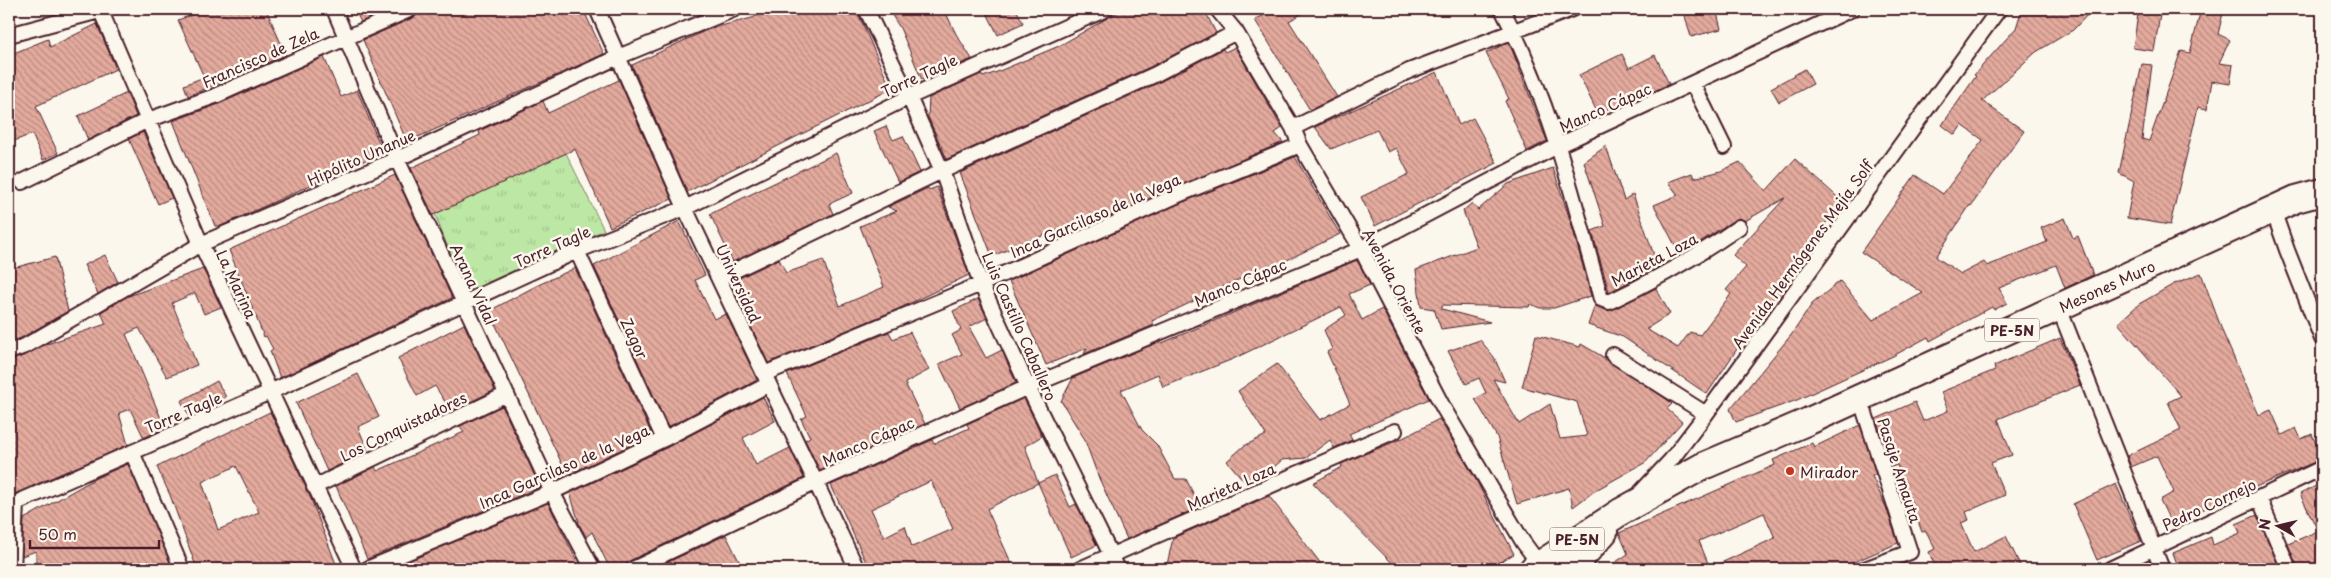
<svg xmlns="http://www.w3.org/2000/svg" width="2331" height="578" viewBox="0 0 2331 578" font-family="'Playpen Sans',sans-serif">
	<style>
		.built { fill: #f4e0d4 }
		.grass { fill: url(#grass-tufts); stroke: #838368 }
		.building { fill: url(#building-back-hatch); stroke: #4a1f2b; fill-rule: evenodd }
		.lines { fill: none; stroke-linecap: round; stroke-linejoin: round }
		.street-casing { stroke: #4a1f2b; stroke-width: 18 }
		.highway-casing { stroke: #4a1f2b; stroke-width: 30 }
		.street { stroke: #fbf7ec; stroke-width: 14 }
		.highway { stroke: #fbf7ec; stroke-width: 26 }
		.poi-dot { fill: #c8321e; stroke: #fbf7ec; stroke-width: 2 }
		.labels { text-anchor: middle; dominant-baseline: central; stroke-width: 5; stroke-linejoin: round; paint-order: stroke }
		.shield { fill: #fbf7ec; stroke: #7f6065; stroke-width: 1 }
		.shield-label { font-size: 14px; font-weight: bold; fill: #4a1f2b }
		.street-label { font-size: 15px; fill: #4a1f2b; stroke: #fbf7ec }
		.poi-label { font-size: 15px; fill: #4a1f2b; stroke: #fbf7ec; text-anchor: start }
	</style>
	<defs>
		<pattern id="grass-tufts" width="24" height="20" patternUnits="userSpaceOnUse" patternTransform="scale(1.25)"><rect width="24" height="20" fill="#bce7a4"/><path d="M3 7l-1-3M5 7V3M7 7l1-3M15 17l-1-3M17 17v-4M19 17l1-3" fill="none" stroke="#a3c68d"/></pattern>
		<pattern id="building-back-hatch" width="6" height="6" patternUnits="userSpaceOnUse" patternTransform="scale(1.25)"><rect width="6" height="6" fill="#e3aa9d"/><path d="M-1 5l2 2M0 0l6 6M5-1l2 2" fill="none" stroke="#ba8a80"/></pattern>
	</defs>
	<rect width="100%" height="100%" fill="#fbf7ec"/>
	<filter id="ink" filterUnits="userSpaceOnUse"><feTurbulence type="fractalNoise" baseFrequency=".02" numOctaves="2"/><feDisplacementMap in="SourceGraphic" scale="10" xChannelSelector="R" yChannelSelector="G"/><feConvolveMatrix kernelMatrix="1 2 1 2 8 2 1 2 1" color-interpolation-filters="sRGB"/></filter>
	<g filter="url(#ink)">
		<path class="built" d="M9,176l6,18 -2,58 -4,3z"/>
		<path class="grass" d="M566,153l38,77 -138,65 -31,-81z"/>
		<path class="building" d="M192,9h74l20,46 -98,41 -4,-11 20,-8 -26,-57 16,-6z
			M354,9h36l-29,13z
			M420,9h163l21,45 -197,88 -44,-102 52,-23z
			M772,9h84l35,80 -204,103 -55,-127 77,-36 43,-11z
			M888,9h56l12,25 16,25 -50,21 -22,-52z
			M985,9h31l7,14 -25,12z
			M1123,9h81l12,24 -66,34 -203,92 -19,-42 1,-19 52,-24 2,3 14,-5 62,-26z
			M1261,9h49l-21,12 48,76 -27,13 -55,-90 9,-5z
			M1683,9h33l5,20 -30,8z
			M2022,9h71l-20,21 -37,22 -54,49 42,30 -53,75 -1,-1 -34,52 25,17 23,-12 3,4 60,-24 -6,-14 24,-10 8,20 5,-2 15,39 -28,13 -9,-23 -57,23 8,15 -13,7 -2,-3 -62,34 -2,-4 -35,19 -96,44 -61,22 -6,-13 62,-75 20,-30 28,-23 33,39 50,-27 -62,-41 54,-77 28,19 40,-54 -21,-15 -7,10 -13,-10 34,-49 -2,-1 42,-47z
			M2152,9h9l-7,42 -21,-3 5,-34z
			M2201,9h23l-6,25 12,6 -11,23 14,2 -3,19 -18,-3 -5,28 -9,-2 -28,118 -43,-7 7,-37 -15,-8 23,-109 10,1 -10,74 7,2 32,-90 9,2z
			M97,24l19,45 -80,37 22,47 -15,7 -11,-26 -23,9v-88l39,-16 2,8z
			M1509,42l38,99 -20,10 -22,-50 4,-2 -23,-46z
			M1235,47l47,81 -7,5 8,9 -179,77 -3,-6 -109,43 -32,-83 198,-90 65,-34 2,3z
			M1622,54l7,14 26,-13 14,29 -54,25 -2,-3 -15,8 -19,-39z
			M324,57l17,40 16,-7 26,62 -162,74h-6l-42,-105 46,-17z
			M1805,69l8,15 -34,18 -8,-14z
			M1437,72l22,53 14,-7 24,45 -122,63 -14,-29 48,-23 -13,-26 -8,4 -11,-22 -46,19 -16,-22z
			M619,80l53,119 -62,28 -35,-78 -142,66 -22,-47 69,-33 -1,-4 64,-30 5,12z
			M127,93l9,23 -48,24 -10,-24z
			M886,126l7,14 10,-4 17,36 -22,10 -24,-51z
			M143,132l29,66 -14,6 -29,-65z
			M1606,146l18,54 9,-6 25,73 -49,25 -17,-61 13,-5 -21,-64z
			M836,153l17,40 -24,11 4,10 -100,48 -23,-48z
			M1295,157l45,77 -61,30 -39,15 -88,42 2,4 -70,29 3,-6 -41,17 -37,-84 172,-78z
			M1795,159l49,44 -20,22 4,5 -20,28 -24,25 4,3 -9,12 -3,-3 -23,26 4,3 -18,22 -32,48 -84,-57 -35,-12 7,-20 11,5h6l44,-22 14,26 -24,15 32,19 12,-16 10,3 31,-41 -5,-4 20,-23 -13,-12 52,-57 -40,23 -6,-3 -5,2 -54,35 -26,-50 24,-10 -10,-13 24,-9 2,5 27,-7 19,-9 26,29z
			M1553,168l19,58 19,70 -37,12h-14l-10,-4 -1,3 -87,-2v4l48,13 -49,7 -7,-20 -13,-2 -5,-37 61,-23 -14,-36 9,-8 6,7 30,-26z
			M395,175l57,123 -172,80 -10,-27 3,-2 -7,-13 -2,1 -35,-87z
			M937,187l32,88 -71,34 -130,54 -27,-57 7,-3 -11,-24 42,-20 7,14 37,-13 17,46 44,-19 -24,-61 37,-15 -9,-4 40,-19 1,2z
			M679,221l26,54 -10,5 19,39 12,-5 31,66 -89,47 -74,-161z
			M105,255l13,27 -20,12 -14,-29z
			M55,257l13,54 -47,27 -12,5v-74z
			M1357,260l13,25 -21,9 13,26 20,-11 47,90 -80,35 3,6 -18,8 -4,-8 -24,18 -24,2 -16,14 -21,8 -18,-21 17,-15 22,-11 -28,-44 39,-27 43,56 30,-16 -23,-52 5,-3 -8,-19 22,-15 -5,-8 -108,52 -70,28 -5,-13 -37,16 21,40 15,15 18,34h11l14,28 -73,32 -29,-63 -14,-38 -23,-37 12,-23 88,-37 1,2z
			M575,268l77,167 -88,42 -3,-8 3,-1 -75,-157 47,-25z
			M203,269l18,38 -17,7 -9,-21 -23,10 25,62 -30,12 -28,-49 -13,6 39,94 -21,10 -14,-29 -11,4 9,32 -119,51v-135l19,-7 16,-9 62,-21 -5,-12 25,-15z
			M2201,273l22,60 36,82 12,-5 11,25 14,-7 5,11 11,-5 10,25 -112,47 -38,19 -12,-25 14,-8 -17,-36 -26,11 -4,-11 54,-26 -13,-28 13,-6 -63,-73 21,-19 35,-20z
			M978,299l9,19 -18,9 17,31 16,-8 14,33 -56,25 -21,-44 23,-10 -10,-19 9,-5 -8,-19z
			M464,324l31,66 -44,21 -16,-25 -18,10 -19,-38z
			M889,332l4,7 17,-7 19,38 -24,13 20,41 -105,47 -15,-31 5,-3 -9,-18 6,-3 -20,-42z
			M1536,335l44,12 1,-3 24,14 64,43 3,3 -5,5 15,13 -36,40 -50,28 -23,17 -4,-19 -52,16 -20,-67 -22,-38 11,-6 -7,-15 -13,6 -18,-33 32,-11 14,17 11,25 -12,-3 26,45 31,-20 10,35 27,-3 -10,-34 -55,-15z
			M2060,338l20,47 -82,34 14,36 -21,8 14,32 -39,17 3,8 -8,3 13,29 32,-16 16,33h-86l-7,-17 6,-3 -9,-18 -4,1 -25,-67 -5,2 -16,-48 39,-17 8,19 25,-10 -7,-19 54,-22 -1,-4z
			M358,374l21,43 -21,10 10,24 -41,20 -31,-68z
			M217,381l9,16 -36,20 -9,-16z
			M763,397l12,24 -32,17 13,27 34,-17 14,30 -175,83 -5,8h-14l-18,-37 -6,5 -6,-11 -10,-33 98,-46z
			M1024,398l18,38 -17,10 13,37 -51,26 27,60h-145l-38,-84 101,-45 2,4 35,-16 -2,-4zM931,481l22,48 -41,18 -7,-21 -21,11 -13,-28z
			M502,406l38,81 -173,72 -31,-73 39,-19 2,4 87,-39 -4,-6z
			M270,412l39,82 29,75h-141l-27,-74 -13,-28zM236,466l23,46 -41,18 -16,-48z
			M1439,419l35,57 40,78 -27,15h-89l-85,-86 29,-16 -1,-3 62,-26z
			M1860,425l16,49 -4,2 14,31 12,36 -60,26h-233l23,-15 -9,-21 156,-68 -2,-5 39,-17 2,4zM1764,513l11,25 -65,30 -11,-27z
			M128,464l45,105h-137v-18l-14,5 2,-37 72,-41z
			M1055,475l15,32 6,-3 21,41 -26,12 -33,-74z
			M2322,483v86h-24l-10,-25 30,-13 -18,-37z
			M2116,484l25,57 -44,19 -24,-56z
			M1269,496l56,73h-159l7,-31z
			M548,503l33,66h-192z
			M2257,515l23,54h-101l-6,-16 38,-16 2,8 27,-12 -4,-9z
			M726,535l15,30 -8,4h-80z"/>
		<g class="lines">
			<defs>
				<path id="street" d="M100,9l101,235 153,325
					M334,9l63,150 155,333 41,77
					M597,9l88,199 172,361
					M866,9l43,88 33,74 39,113 47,103 90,182
					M1217,9l19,23 57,96 7,17 61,104 83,160 79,133 20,27
					M1502,9c48,91 72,191 99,290l8,3c46,-22 88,-45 130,-75
					M9,35l98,-26
					M1693,84l31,63
					M1293,128l116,-57 163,-62
					M22,182l126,-62 67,-24 196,-87
					M2273,210l14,40 35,89
					M577,251l87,188
					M719,278l223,-107 212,-96 82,-43
					M2059,308l103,261
					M9,352l16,-6 176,-102 196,-85 221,-102 117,-48
					M1613,355l93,59
					M764,374l217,-90 197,-89 122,-50
					M1860,398l50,154 -45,17
					M132,452l50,117
					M314,487l193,-93
					M1641,492l30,-32 35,-46 293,-405
					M2259,498l30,71
					M9,506l261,-114 307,-141 108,-43 224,-111 197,-88
					M13,569l3,-66
					M367,569l185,-77 112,-53 105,-55
					M633,569l183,-87 212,-95 333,-138 198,-104 293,-136
					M1080,569l315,-138
					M2110,569l212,-101"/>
				<g id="highway">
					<path id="s1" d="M1533,569l89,-58 79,-44 108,-46 487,-222 26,-7"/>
					<path d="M1571,569l33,-37"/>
				</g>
			</defs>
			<use href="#street" class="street-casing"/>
			<use href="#highway" class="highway-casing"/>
			<use href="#street" class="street"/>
			<use href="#highway" class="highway"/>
		</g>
	</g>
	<circle class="poi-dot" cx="1790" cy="471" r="5"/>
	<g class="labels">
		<g class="shield">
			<rect x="1984.5" y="318.5" width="55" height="23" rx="4"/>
			<rect x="1549.5" y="527.5" width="55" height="23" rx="4"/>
		</g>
		<g class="shield-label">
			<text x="2012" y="330">PE-5N</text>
			<text x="1577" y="539">PE-5N</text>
		</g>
		<g class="street-label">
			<text transform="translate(260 57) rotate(-24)">Francisco de Zela</text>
			<text transform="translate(919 75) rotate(-25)">Torre Tagle</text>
			<text transform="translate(1605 107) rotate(-24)">Manco Cápac</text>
			<text transform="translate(361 157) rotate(-24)">Hipólito Unanue</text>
			<text transform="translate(1095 215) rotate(-24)">Inca Garcilaso de la Vega</text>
			<text transform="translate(552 246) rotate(-24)">Torre Tagle</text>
			<text transform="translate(1802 254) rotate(-54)">Avenida Hermógenes Mejía Solf</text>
			<text transform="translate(1654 259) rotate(-28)">Marieta Loza</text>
			<text transform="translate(1395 281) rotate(62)">Avenida Oriente</text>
			<text transform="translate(1240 282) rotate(-23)">Manco Cápac</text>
			<text transform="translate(739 283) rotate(65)">Universidad</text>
			<text transform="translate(237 284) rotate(65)">La Marina</text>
			<text transform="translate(474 284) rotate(65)">Arana Vidal</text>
			<text stroke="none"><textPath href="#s1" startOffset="641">Mesones Muro</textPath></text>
			<text transform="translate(1020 326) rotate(66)">Luis Castillo Caballero</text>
			<text transform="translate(635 338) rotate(65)">Zagor</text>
			<text transform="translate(183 412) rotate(-23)">Torre Tagle</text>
			<text transform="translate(403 426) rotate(-26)">Los Conquistadores</text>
			<text transform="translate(868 441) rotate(-24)">Manco Cápac</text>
			<text transform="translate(564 466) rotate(-24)">Inca Garcilaso de la Vega</text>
			<text transform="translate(1900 470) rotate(72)">Pasaje Amauta</text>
			<text transform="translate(1231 486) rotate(-24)">Marieta Loza</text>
			<text transform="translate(2209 504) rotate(-25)">Pedro Cornejo</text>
		</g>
		<g class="poi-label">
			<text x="1800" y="471">Mirador</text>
		</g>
	</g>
	<rect width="2331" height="578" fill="none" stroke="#fbf7ec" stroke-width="30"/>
	<rect x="15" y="15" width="2301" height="548" fill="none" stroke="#4a1f2b" stroke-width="2" filter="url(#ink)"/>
	<g transform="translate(2278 526) rotate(278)" stroke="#fbf7ec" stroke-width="4" paint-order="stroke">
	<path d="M0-4L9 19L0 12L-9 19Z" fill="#4a1f2b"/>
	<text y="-8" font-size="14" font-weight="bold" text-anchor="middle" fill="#4a1f2b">N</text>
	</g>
	<path d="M30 540v8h129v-8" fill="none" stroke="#4a1f2b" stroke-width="2.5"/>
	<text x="38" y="540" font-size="15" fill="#4a1f2b" stroke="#fbf7ec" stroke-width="4" paint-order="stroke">50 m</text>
</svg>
